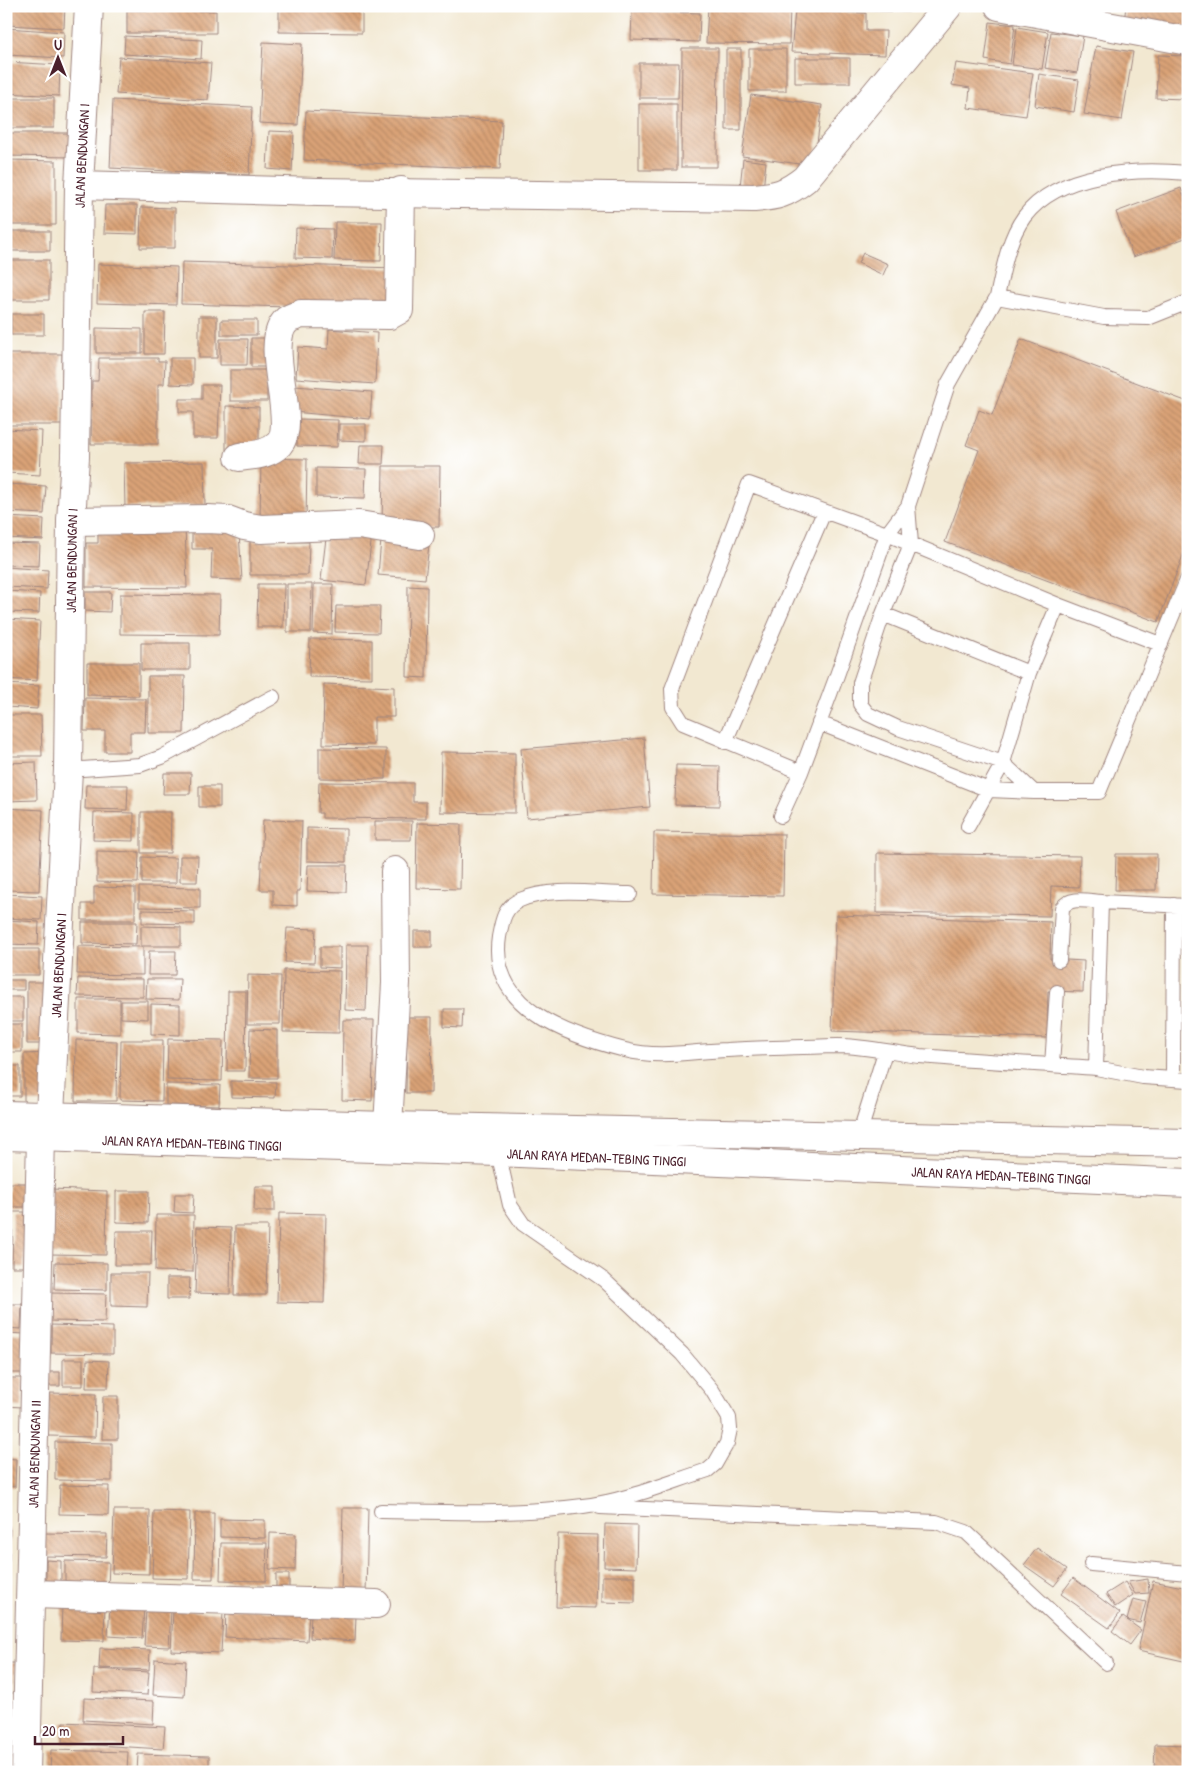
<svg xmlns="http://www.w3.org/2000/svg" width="1194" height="1778" viewBox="0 0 1194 1778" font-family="'Patrick Hand',sans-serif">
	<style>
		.building { fill: url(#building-back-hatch) }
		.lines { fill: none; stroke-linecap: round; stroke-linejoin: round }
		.service-casing { stroke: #9e847e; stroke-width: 16 }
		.minor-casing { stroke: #9e847e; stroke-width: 30 }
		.trunk-casing { stroke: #9e847e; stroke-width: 30 }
		.service { stroke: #fff; stroke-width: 14 }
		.minor { stroke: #fff; stroke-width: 28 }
		.trunk { stroke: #fff; stroke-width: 28 }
		.labels { text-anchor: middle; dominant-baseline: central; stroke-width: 4; stroke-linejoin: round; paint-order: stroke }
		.street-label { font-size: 14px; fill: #4a1f2b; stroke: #fff }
	</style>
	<defs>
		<pattern id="building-back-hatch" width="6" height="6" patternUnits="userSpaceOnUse" patternTransform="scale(1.25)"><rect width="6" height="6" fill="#daa377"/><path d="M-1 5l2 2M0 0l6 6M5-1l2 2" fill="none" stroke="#b38462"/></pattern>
	</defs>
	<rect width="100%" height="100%" fill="#fff"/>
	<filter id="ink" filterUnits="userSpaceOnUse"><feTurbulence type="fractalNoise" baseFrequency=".02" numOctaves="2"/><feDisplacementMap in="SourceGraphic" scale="10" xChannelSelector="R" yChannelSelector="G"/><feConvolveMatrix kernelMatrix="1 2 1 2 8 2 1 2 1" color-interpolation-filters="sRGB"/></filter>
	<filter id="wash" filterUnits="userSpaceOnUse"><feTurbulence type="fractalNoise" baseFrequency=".0096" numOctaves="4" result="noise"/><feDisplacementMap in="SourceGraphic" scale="20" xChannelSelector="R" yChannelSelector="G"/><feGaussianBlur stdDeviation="1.12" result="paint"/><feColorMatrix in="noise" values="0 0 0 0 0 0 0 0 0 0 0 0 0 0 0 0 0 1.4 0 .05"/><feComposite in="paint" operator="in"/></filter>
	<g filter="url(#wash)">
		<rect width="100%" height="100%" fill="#f2e8d1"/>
		<g id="blocks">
			<path class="building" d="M6,6h59l-1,22 -58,-3z
				M279,6h83v27l-83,-1z
				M708,6h82l-1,38 -83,-1z
				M811,6h98v6l-98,-3z
				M1126,6h62v26l-64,-10z
				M127,10l89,1v22h-89z
				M632,11l68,2 -1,29 -68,-2z
				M795,11l71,2v18h20l-1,24 -94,-3z
				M990,22l25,3 -5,39 -25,-4z
				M1017,27l31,5 -6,37 -30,-4z
				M6,28l58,4 -1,26 -57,-3z
				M1051,32l32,4 -6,37 -32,-5z
				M125,36l77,4 -1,19 -77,-5z
				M263,42l39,2 -4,81 -39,-2z
				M1096,46l37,6 -11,68 -38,-6z
				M682,48h36l-1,119h-36z
				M726,49h15v81h-15z
				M749,49h37v42h-37z
				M1158,55l28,1 -2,43 -28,-1z
				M119,57l92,6 -3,37 -92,-6z
				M795,58h55v25h-55z
				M6,62l54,3 -1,31 -53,-3z
				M639,63h40l-1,35h-39z
				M956,63l77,10 -7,43 -58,-8 2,-20 -18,-3z
				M1039,74l40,6 -5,32 -39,-6z
				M751,95l71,10 -8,61 -72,-10z
				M6,98h48v30h-48z
				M113,100l139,7 -3,68 -139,-7z
				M639,104h38v66h-38z
				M306,111l196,10 -2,48 -196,-9z
				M269,131l25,1 -2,39 -25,-2z
				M6,133h67v24l-67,-1z
				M743,159l23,3 -3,28 -23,-3z
				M10,160l46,1v64h-46z
				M1181,188l7,19v30l-55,20 -17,-45z
				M105,205h32v29l-33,-1z
				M141,207l34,1v40h-35z
				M335,222h47l-1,39 -47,-1z
				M296,228l37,1 -1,30 -37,-1z
				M6,231h44v20h-44z
				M863,253l25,11 -5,11 -25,-12z
				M6,260h43v40h-43z
				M182,262l215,6 -1,42 -215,-6z
				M98,264l79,3 -1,38 -79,-2z
				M145,312h20l-1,42h-19z
				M11,314h33v21h-33z
				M199,316h18v42h-18z
				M221,320h36v15h-36z
				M96,328l46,1v24h-46z
				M329,329l48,4 -2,51 -79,-6 2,-31 30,2z
				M251,338h17v29h-17z
				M220,339h28l-1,26h-27z
				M1021,339l167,63v140l-30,80 -213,-80 34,-92 -13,-5 13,-35 13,5z
				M6,354h56v71h-56z
				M99,358h59v3h7l-1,23h-6v60h-67l1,-63h6z
				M170,358h23v27l-23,-1z
				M230,370h37v31h-37z
				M202,385h18l-2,53h-25v-26h-14v-13h23z
				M295,386l77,6 -2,27 -77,-7z
				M226,406l33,1v45l-33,-1z
				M297,419l41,1 -1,27 -40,-1z
				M339,424h27v17l-27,-1z
				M6,429l36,2 -2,44 -34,-2z
				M360,445h24l-1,19h-24z
				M261,458l46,1 -1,63 -46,-1z
				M204,462l1,43 -80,2 -1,-44z
				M383,466h57l-1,61h-57z
				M316,468l50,1 -1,29 -49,-1z
				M6,484l40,2 -2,28 -38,-2z
				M6,517l38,2 -1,21 -37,-2z
				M98,523l87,1 2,64 -101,-1v-44h12z
				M192,525l47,7 3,48 -31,-1 1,-30h-20z
				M327,530l45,4 -6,51 -45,-5z
				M381,540l48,5 -4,34 -47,-4z
				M250,541l59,1 -1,33h-58z
				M6,543l34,1 -1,22 -33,-1z
				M6,567l42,3 -1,19 -41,-2z
				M258,584h26l-1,43h-26z
				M287,584h25l-1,48h-24z
				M314,584h19l-1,50 -19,-1z
				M408,586l19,1 -1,91 -19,-1z
				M6,591l34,2 -1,20 -33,-1z
				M85,592h26l-1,20 -25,-1z
				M120,594l100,1 -1,40 -99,-1z
				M336,606h44l-1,27 -44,-1z
				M6,619l34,2 -3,60 -31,-2z
				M310,639l62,1v38l-63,-1z
				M141,643h49v27h-49z
				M87,663h52v33l-52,-1z
				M148,676h37l-1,57h-36z
				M6,684l33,2 -2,23 -31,-2z
				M324,684l70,3v30h-20v28l-51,-1z
				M85,698l61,1 -1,33h-15v20h-25v-21h-21z
				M6,715h35l1,41h-36z
				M644,738l6,69 -123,11 -6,-69z
				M319,748l67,1v30l-67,-1z
				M441,752l74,1v60l-75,-1z
				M36,762l1,38 -31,1v-38z
				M676,765l44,1 -1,40 -44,-1z
				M164,773h27l-1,21h-27z
				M319,782l94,1v19h13v17l-104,-1v-5h-4z
				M86,785h42l-1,25 -42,-1z
				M199,786h21v21h-21z
				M6,808l37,2 -4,81 -33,-1z
				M94,812l40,1v28l-41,-1z
				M141,812h30l-1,41h-29z
				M263,820l39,1 -2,70h-3v15l-24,-1v-15h-13z
				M375,821h37l-1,19h-36z
				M417,823l44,1 -1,65 -44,-1z
				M307,828l39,1v33l-39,-1z
				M654,832l130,2 -1,62 -130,-2z
				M97,851l42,1 -1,31 -41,-1z
				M877,853l203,3 -1,31 -28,-1 -1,30 -173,-3z
				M1116,854h41l-1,36h-41z
				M180,856h18l-1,26h-17z
				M142,857l34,1v25h-34z
				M308,865h39l-1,27 -39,-1z
				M94,887l41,1v32h-53v-16h12z
				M139,887l61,1v20l-61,-1z
				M6,894l36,2 -1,24 -35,-2z
				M142,910l53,1v13l-53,-1z
				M836,915l215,7 -1,37 34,2 -1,31 -35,-1 -1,47 -215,-7z
				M6,920l33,2 -1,23 -32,-1z
				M82,922h55l-1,22 -54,-1z
				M141,926l40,1v19h-40z
				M287,928l29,1 -2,34 -29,-1z
				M414,931h18v16h-18z
				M346,945h22l-2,66 -21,-1z
				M78,946l65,1v28l-66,-1z
				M320,947h20v21l-20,-1z
				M6,949h33v26h-33z
				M149,951h27l-1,24h-27z
				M284,970l56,1 -1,62 -56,-1z
				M248,975l33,1 -1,48h-33z
				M78,978l65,1v18l-66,-1z
				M147,979h33l-1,21 -33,-1z
				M6,980h18v10h-18z
				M27,982h21v62h-21z
				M228,991h18l-1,80h-18z
				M6,997h17v24h-17z
				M78,999h42v35l-42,-1z
				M121,1001h27v18l-27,-1z
				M151,1004l29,1v30l-29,-1z
				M444,1009h19l-1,19 -18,-1z
				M407,1017h25l-1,76h-25z
				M343,1020h31l-2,81 -30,-1z
				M6,1024h16v28h-16z
				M250,1029l27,1v48h-28z
				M168,1039l55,1 -1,41 -55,-1z
				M76,1040l41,1 -1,60h-41z
				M121,1040h42l-1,61 -42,-1z
				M47,1053v49h-23v-48z
				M6,1066h14v30h-14z
				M231,1081l45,1 -1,16 -44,-1z
				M166,1084l54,1 -1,21 -53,-1z
				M9,1183h17l-1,24h-17z
				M255,1186h20v25h-21z
				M50,1189l57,2 -1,64 -57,-1z
				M116,1191h33l-1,32 -32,-1z
				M175,1194h19l-1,19 -19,-1z
				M13,1212h12l-1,55h-12z
				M279,1213l47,1 -2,89 -47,-1z
				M156,1215h38l-1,57 -38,-1z
				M235,1226h33l-2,69h-32z
				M197,1227l34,1 -1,66 -35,-1z
				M116,1231h36l-1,34h-36z
				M6,1238h4v28h-4z
				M55,1262l52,1v27l-53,-1z
				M111,1273h37l-1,34 -36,-1z
				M167,1278h23l-1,21h-22z
				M50,1293l56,1 -1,28 -56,-1z
				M6,1304h16l-1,25 -15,-1z
				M51,1325l62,2v27l-62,-1z
				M6,1333l19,1 -1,39h-18z
				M63,1359h20v27h-20z
				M87,1360l22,1 -1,27h-22z
				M49,1372h11v14h-11z
				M6,1378h16v29l-16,-1z
				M49,1393l47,1 -1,43 -47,-1z
				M103,1396h15v43h-16z
				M6,1412h3l-1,22h-2z
				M55,1442l57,1v38l-57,-1z
				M6,1458l10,1 -1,28 -9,-1z
				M60,1485l49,1 -1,29 -49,-1z
				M343,1508h25l-2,86h-25z
				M114,1510h36l-1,64 -37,-1z
				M154,1511l36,1 -2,67 -36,-1z
				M195,1513h19l-1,66h-19z
				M220,1519l45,1v18l-45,-1z
				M605,1524l32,1 -1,43 -32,-1z
				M6,1529h4l-1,31h-3z
				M44,1533l63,1 -1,23 -63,-1z
				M270,1533l26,1 -1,36 -26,-1z
				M558,1534l40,1 -2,73 -40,-1z
				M221,1543h46l-1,38 -46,-1z
				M1037,1548l30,21 -13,17 -30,-21z
				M46,1560l15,1v30h-15z
				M65,1561l44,1 -1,28 -43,-1z
				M276,1574h13v23l-13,-1z
				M602,1576h33v27l-33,-1z
				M1073,1578l47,35 -11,15 -48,-34z
				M1148,1579l1,14 -14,1 -7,-12z
				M1153,1581l35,7v74l-50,-11z
				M1125,1582l8,13 -18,12 -9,-13z
				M1133,1599l13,3 -6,21 -13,-3z
				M62,1603l43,1 -1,37 -43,-1z
				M110,1606l34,2 -2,30 -34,-2z
				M226,1608l83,5 -2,28 -82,-4z
				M146,1609l25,1 -2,37 -25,-1z
				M173,1610l50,3 -2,40 -50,-2z
				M311,1613l45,2 -1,26 -45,-3z
				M1123,1617l18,13 -11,15 -18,-14z
				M100,1648l50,2 -1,20 -50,-2z
				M155,1659l31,2 -2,36 -31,-2z
				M6,1663h10l-2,30h-8z
				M94,1669l55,3 -2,23 -54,-3z
				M84,1698l70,3 -1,23 -70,-4z
				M6,1701l8,1 -1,24h-7z
				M63,1722l102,5 -2,22 -101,-6z
				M1155,1744l33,1v27h-34z
				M51,1750l77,2 -1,20h-77z
				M138,1754l71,2v16h-72z"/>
		</g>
	</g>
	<g filter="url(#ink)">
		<use href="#blocks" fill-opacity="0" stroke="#9e847e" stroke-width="1"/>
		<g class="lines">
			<defs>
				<path id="service" d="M997,297c6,-27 11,-58 27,-80 35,-46 112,-49 164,-44
					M908,506l3,38 -28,70 -23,69v21l8,10 30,14 105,35 31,29h65l89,-214
					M1058,605l102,39
					M883,614l146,59 -26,90 -35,63
					M819,723l170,67 45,2
					M725,742l99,-230
					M68,770l72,-5 22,-8 111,-60
					M801,772l-118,-49 -10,-16 -1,-18 77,-205 138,50 171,71 -29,68
					M781,816l20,-44 35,-94 51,-144 21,-28 40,-122 49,-87 107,20 44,1 40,-16
					M630,894c-35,0 -77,-8 -110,6 -16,7 -18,21 -21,37 -11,72 71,99 126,113 35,9 68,1 102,0 37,-2 74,-3 111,-4 27,0 55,7 82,10 58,5 117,8 176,12
					M1188,906l-87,-4 -5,166 47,9 45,3
					M1059,960l3,-52c8,-12 26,-7 39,-6
					M1052,1065l5,-73
					M1173,1079l1,-174
					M859,1135l26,-83
					M600,1507l336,15 30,10 140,131
					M381,1511c67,1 135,4 202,-5 42,-5 85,-23 125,-36l7,-6 12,-21 3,-14 -1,-11 -17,-28 -30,-36 -78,-74 -81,-56 -13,-19 -12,-53
					M1091,1564l97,9"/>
				<g id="minor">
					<path d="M999,6l189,35"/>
					<path d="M79,185l239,7 436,6c23,-2 32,-4 51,-19l143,-173"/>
					<path d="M239,457c14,-2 29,-2 40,-13 20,-22 -18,-101 8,-124 4,-3 10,-4 14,-6l89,1 9,-5 2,-119"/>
					<path d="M71,521l136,-2 21,1 16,6 17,3 98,-4 61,10"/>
					<path id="s1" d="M50,1114l18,-344 3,-249 4,-64 4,-272 10,-179"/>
					<path d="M388,1126l8,-143 -1,-112"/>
					<path d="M32,1594l344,10"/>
					<path id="s2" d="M26,1772l15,-635"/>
				</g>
				<g id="trunk">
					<path d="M6,1115l382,11 800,17"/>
					<path id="s3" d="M6,1136l492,16 690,31"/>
				</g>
			</defs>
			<use href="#service" class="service-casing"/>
			<use href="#minor" class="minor-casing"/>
			<use href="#trunk" class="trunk-casing"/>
			<use href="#service" class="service"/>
			<use href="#minor" class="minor"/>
			<use href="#trunk" class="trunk"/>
		</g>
	</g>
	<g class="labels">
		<g class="street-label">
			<text stroke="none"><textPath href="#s1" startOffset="959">JALAN BENDUNGAN I</textPath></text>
			<text stroke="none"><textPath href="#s1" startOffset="554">JALAN BENDUNGAN I</textPath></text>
			<text stroke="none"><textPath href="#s1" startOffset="149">JALAN BENDUNGAN I</textPath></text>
			<text stroke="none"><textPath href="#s3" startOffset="186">JALAN RAYA MEDAN-TEBING TINGGI</textPath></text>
			<text stroke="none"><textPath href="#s3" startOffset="591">JALAN RAYA MEDAN-TEBING TINGGI</textPath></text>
			<text stroke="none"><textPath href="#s3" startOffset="996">JALAN RAYA MEDAN-TEBING TINGGI</textPath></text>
			<text stroke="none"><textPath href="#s2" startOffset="318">JALAN BENDUNGAN II</textPath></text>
		</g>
	</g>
	<rect width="1194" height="1778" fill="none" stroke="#fff" stroke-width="25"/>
	<g transform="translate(58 58)" stroke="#ffffff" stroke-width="4" paint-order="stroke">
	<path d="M0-4L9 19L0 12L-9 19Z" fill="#4a1f2b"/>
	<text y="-8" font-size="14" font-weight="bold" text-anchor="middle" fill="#4a1f2b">U</text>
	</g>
	<path d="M35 1736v8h88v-8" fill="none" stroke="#4a1f2b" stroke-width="2.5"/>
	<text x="42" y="1736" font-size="15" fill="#4a1f2b" stroke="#ffffff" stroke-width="4" paint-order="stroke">20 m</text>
</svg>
